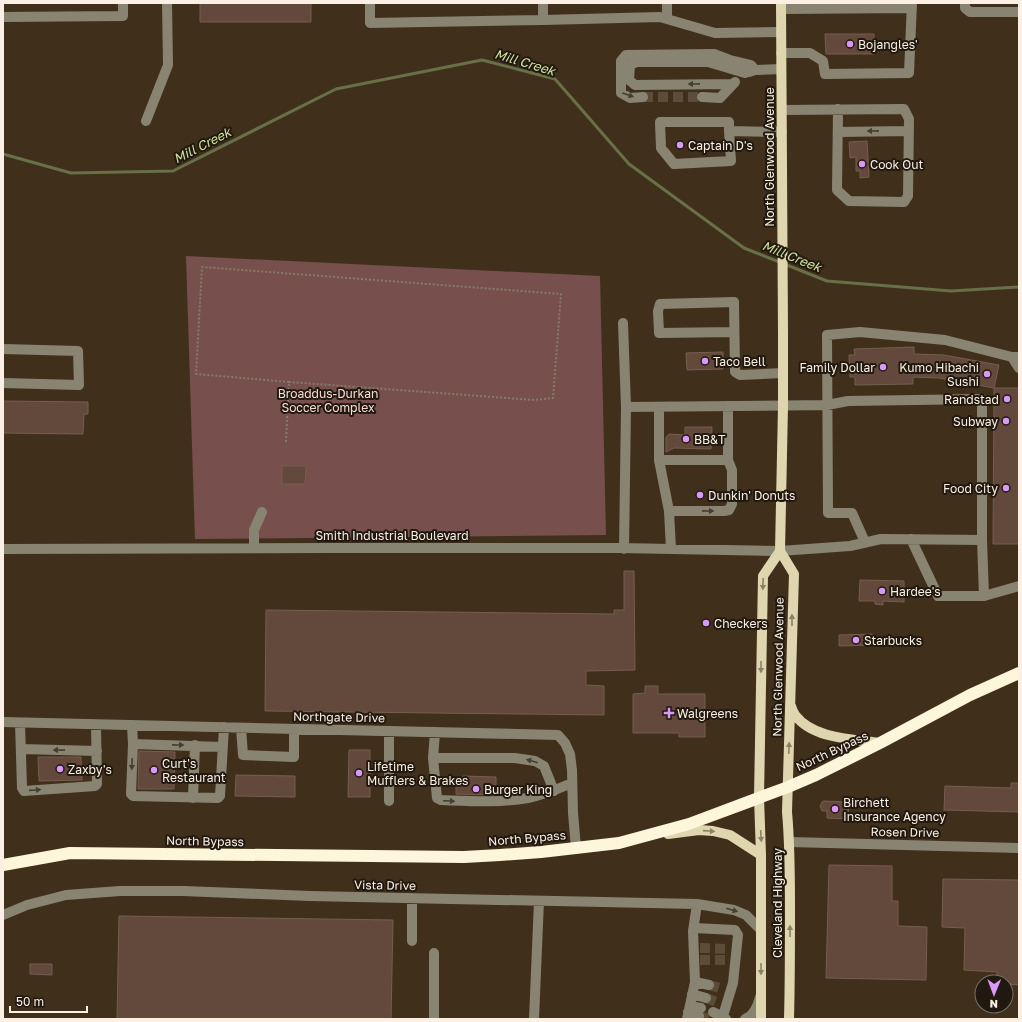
<svg xmlns="http://www.w3.org/2000/svg" width="1022" height="1022" viewBox="0 0 1022 1022" font-family="'Golos Text',sans-serif">
	<style>
		.green { fill: #77504d }
		.lines { fill: none; stroke-linecap: round; stroke-linejoin: round }
		.stream { stroke: #677047; stroke-width: 3 }
		.building { fill: #63493c; stroke: #775d4f }
		.minor-tunnel { stroke: #5c4d39; stroke-width: 10; stroke-dasharray: 10 5; stroke-linecap: butt }
		.path { stroke: #887a68; stroke-width: 2; stroke-dasharray: 2 2; stroke-linecap: butt }
		.minor { stroke: #898472; stroke-width: 10 }
		.major { stroke: #dfd6af; stroke-width: 10 }
		.highway { stroke: #fdf6da; stroke-width: 12 }
		.oneway { fill: #453e32 }
		.oneway2 { fill: #8a8167 }
		.poi-dot { fill: #d99af7; stroke: #211910; stroke-width: 1.5 }
		.labels { text-anchor: middle; dominant-baseline: central; stroke-width: 4; stroke-linejoin: round; paint-order: stroke }
		.poi-label { font-size: 12px; fill: #fbf0e3; stroke: #211910; text-anchor: start }
		.street-label { font-size: 12px; fill: #fbf0e3; stroke: #211910 }
		.park-label { font-size: 12px; fill: #fbdbd7; stroke: #211910 }
		.water-label { font-size: 13px; font-style: italic; fill: #d0e09c; stroke: #211910 }
	</style>
	<rect width="100%" height="100%" fill="#40301b"/>
	<path class="green" d="M186,256l414,20 6,259 -411,4z"/>
	<g class="lines">
		<path class="stream" d="M3,154l68,19 102,-2 163,-82 146,-29 73,19 74,85 115,84 83,33 124,10 68,-4"/>
	</g>
	<path class="building" d="M200,3h111v19h-111z
		M825,34h49v20h-48z
		M867,141l2,36 -9,1v-7h-4v-14l-6,1 -1,-16z
		M914,347v7l30,1 55,10 -5,23 -55,-10 -26,-1v7l-58,1v-8h-5l-1,-22h6l-1,-6z
		M723,352v17l-36,1 -1,-17z
		M994,388h25v156h-26z
		M3,401l85,1v12h-4l-1,20 -80,-1z
		M685,427h27l-1,22 -37,-1 -8,4v-15l3,-3 16,1z
		M282,466h24l-1,18h-23z
		M624,571h10l1,99 -49,1v14l18,1v29l-339,-4 1,-101 348,4v-4h10z
		M860,580l44,1v21l-21,-1v4l-8,-1v-3h-16z
		M873,634v11l-34,1v-11z
		M645,686h13v8h47v43h-26v-4h-46v-39l12,-1z
		M349,750h21v47h-22z
		M139,751l36,1 -1,37h-36z
		M38,757h43l1,23 -43,1z
		M236,775l59,1v21l-60,-1z
		M463,776l33,1v18l-40,-1v-11h7z
		M1011,783h8v29l-75,-2 1,-24 66,2z
		M823,801l26,1 -1,17 -21,-1v-7h-5l-2,-5z
		M829,865l63,1v35h6v25l29,1 -1,53 -100,-2z
		M943,879l76,1v105l-13,-1v-2h-9v-10l-33,-2 1,-42 -23,-1z
		M119,916l274,4 -2,99h-274z
		M30,964h22v11l-22,-1z"/>
	<g class="lines">
		<path class="minor-tunnel" d="M643,97h59
			M700,948l28,1
			M700,960h27
			M709,985l11,3
			M706,998l11,4
			M699,1016l11,3"/>
		<path class="path" d="M286,442l3,-60 -93,-8 6,-107 359,27 -8,104 -19,2 -245,-18"/>
		<path class="minor" d="M370,3v20l173,-3
			M543,3v17l117,-3 55,16 66,-1
			M667,3v16
			M965,3v5l5,4h49
			M781,9l131,-1
			M3,17l120,-1v-13
			M781,53h29l13,8 2,13 84,-1 3,-70
			M749,72l6,-2 26,-1
			M733,84l-98,1 -6,-5 1,-15 7,-3h71l37,11
			M643,97l-13,1 -9,-5v-32l5,-6 88,-1 16,6 21,5 4,5
			M702,97l18,1 15,-16
			M782,110l122,-1 5,10 -1,77 -4,6 -55,-1 -12,-11 1,-81
			M146,121l22,-56 -1,-62
			M729,131v-9h-69l1,26 13,16 57,-3 -2,-30 53,1
			M838,132l71,-1
			M623,323l3,84
			M734,332l-75,1 -1,-22 2,-7 74,-2 1,70 5,3 43,-2
			M3,349l75,2 1,34 -76,-2
			M1012,357l7,11
			M659,407v53l10,51 2,38
			M659,460h69v-54
			M669,511h55l5,-1 3,-6v-34l-4,-10
			M865,542l-13,-29h-24l-1,-178 33,-3 85,8 67,17h7
			M254,547v-17l8,-18
			M3,549l328,-1h289l160,3 70,-5 31,-7 101,1 2,56h-46l-27,-57
			M624,549l2,-142 201,-2 21,-4 134,-2v141
			M984,596l35,-10
			M3,722l555,13 7,8 5,11 2,16 1,43 3,35
			M20,723l2,65 2,3 71,-5 2,-2 -1,-59
			M132,725l1,19 -2,50 2,2 85,2 2,-2 4,-69
			M241,728l2,27 51,2v-28
			M389,731v70
			M435,732l-2,26 4,40 4,2c29,1 58,3 87,-2 15,-3 30,-9 44,-15
			M133,744l89,3
			M21,749l76,2
			M433,758h82l20,3 9,5 10,25
			M193,798l2,-53
			M790,842l229,6
			M3,915l24,-10 39,-10 54,-4h63l127,5 387,8 37,6 12,5 15,15
			M694,928l41,2 3,5 -5,48 -11,36
			M412,941v-43
			M695,982l14,3
			M692,994l14,4
			M690,1006l11,2
			M688,1012l11,4
			M713,1012l13,7
			M434,1019v-66
			M534,1019l5,-118
			M687,1019l8,-37 -2,-51 4,-27
			M745,1019c9,-3 13,-14 15,-22"/>
		<path class="major" d="M781,3l2,329v74l-3,145 14,23 -7,238c3,32 3,65 3,97 0,37 0,73 -1,110
			M791,706c1,3 2,6 4,9 18,24 57,24 85,28
			M668,834l31,-4 14,1 17,4 31,20
			M761,1019v-164l-2,-58 4,-221 17,-25"/>
		<path class="highway" d="M3,865l67,-12 394,4 36,-2 41,-3 78,-9 70,-19 99,-37 28,-12 64,-32 90,-48 49,-22"/>
	</g>
	<defs><path id="oneway-solid" d="M-6-.8H1V-3.2L6.5 0L1 3.2V.8H-6Z"/></defs>
	<g class="oneway">
		<use href="#oneway-solid" transform="translate(694 84) rotate(179)"/>
		<use href="#oneway-solid" transform="translate(628 95) rotate(19)"/>
		<use href="#oneway-solid" transform="translate(873 131) rotate(179)"/>
		<use href="#oneway-solid" transform="translate(708 511) rotate(1)"/>
		<use href="#oneway-solid" transform="translate(178 745) rotate(1)"/>
		<use href="#oneway-solid" transform="translate(59 750) rotate(-179)"/>
		<use href="#oneway-solid" transform="translate(532 761) rotate(-164)"/>
		<use href="#oneway-solid" transform="translate(132 764) rotate(92)"/>
		<use href="#oneway-solid" transform="translate(35 790) rotate(-4)"/>
		<use href="#oneway-solid" transform="translate(449 801) rotate(2)"/>
		<use href="#oneway-solid" transform="translate(732 910) rotate(16)"/>
	</g>
	<g class="oneway2">
		<use href="#oneway-solid" transform="translate(763 584) rotate(92)"/>
		<use href="#oneway-solid" transform="translate(792 620) rotate(-90)"/>
		<use href="#oneway-solid" transform="translate(761 667) rotate(90)"/>
		<use href="#oneway-solid" transform="translate(789 748) rotate(-88)"/>
		<use href="#oneway-solid" transform="translate(709 831) rotate(4)"/>
		<use href="#oneway-solid" transform="translate(761 836) rotate(87)"/>
		<use href="#oneway-solid" transform="translate(790 931) rotate(-90)"/>
		<use href="#oneway-solid" transform="translate(761 969) rotate(90)"/>
	</g>
	<g class="poi-dot">
		<circle cx="850" cy="44" r="4"/>
		<circle cx="680" cy="145" r="4"/>
		<circle cx="862" cy="164" r="4"/>
		<circle cx="705" cy="361" r="4"/>
		<circle cx="883" cy="367" r="4"/>
		<circle cx="987" cy="374" r="4"/>
		<circle cx="1007" cy="399" r="4"/>
		<circle cx="1006" cy="421" r="4"/>
		<circle cx="686" cy="439" r="4"/>
		<circle cx="1006" cy="488" r="4"/>
		<circle cx="700" cy="495" r="4"/>
		<circle cx="882" cy="591" r="4"/>
		<circle cx="706" cy="623" r="4"/>
		<circle cx="856" cy="640" r="4"/>
		<path d="M667 707h4v4h4v4h-4v4h-4v-4h-4v-4h4z"/>
		<circle cx="60" cy="769" r="4"/>
		<circle cx="154" cy="770" r="4"/>
		<circle cx="359" cy="773" r="4"/>
		<circle cx="476" cy="789" r="4"/>
		<circle cx="835" cy="809" r="4"/>
	</g>
	<g class="labels">
		<g class="poi-label">
			<text x="858" y="44">Bojangles'</text>
			<text x="688" y="145">Captain D's</text>
			<text x="870" y="164">Cook Out</text>
			<text x="713" y="361">Taco Bell</text>
			<text x="875" y="367" text-anchor="end">Family Dollar</text>
			<text x="979" y="367" text-anchor="end">Kumo Hibachi<tspan x="979" dy="14">Sushi</tspan></text>
			<text x="999" y="399" text-anchor="end">Randstad</text>
			<text x="998" y="421" text-anchor="end">Subway</text>
			<text x="694" y="439">BB&amp;T</text>
			<text x="998" y="488" text-anchor="end">Food City</text>
			<text x="708" y="495">Dunkin' Donuts</text>
			<text x="890" y="591">Hardee's</text>
			<text x="714" y="623">Checkers</text>
			<text x="864" y="640">Starbucks</text>
			<text x="677" y="713">Walgreens</text>
			<text x="162" y="763">Curt's<tspan x="162" dy="14">Restaurant</tspan></text>
			<text x="367" y="766">Lifetime<tspan x="367" dy="14">Mufflers &amp; Brakes</tspan></text>
			<text x="68" y="769">Zaxby's</text>
			<text x="484" y="789">Burger King</text>
			<text x="843" y="802">Birchett<tspan x="843" dy="14">Insurance Agency</tspan></text>
		</g>
		<g class="street-label">
			<text transform="translate(769 157) rotate(-90)">North Glenwood Avenue</text>
			<text x="392" y="535">Smith Industrial Boulevard</text>
			<text transform="translate(778 667) rotate(-89)">North Glenwood Avenue</text>
			<text transform="translate(339 717) rotate(1)">Northgate Drive</text>
			<text transform="translate(832 751) rotate(-25)">North Bypass</text>
			<text transform="translate(905 832) rotate(1)">Rosen Drive</text>
			<text transform="translate(527 838) rotate(-5)">North Bypass</text>
			<text transform="translate(205 841) rotate(1)">North Bypass</text>
			<text transform="translate(385 885) rotate(1)">Vista Drive</text>
			<text transform="translate(777 903) rotate(-90)">Cleveland Highway</text>
		</g>
		<g class="park-label">
			<text x="328" y="393">Broaddus-Durkan<tspan x="328" dy="14">Soccer Complex</tspan></text>
		</g>
		<g class="water-label">
			<text transform="translate(525 62) rotate(17)">Mill Creek</text>
			<text transform="translate(202 145) rotate(-27)">Mill Creek</text>
			<text transform="translate(792 256) rotate(22)">Mill Creek</text>
		</g>
	</g>
	<rect width="1022" height="1022" fill="none" stroke="#fbf0e3" stroke-width="8"/>
	<g transform="translate(994 994) rotate(181)"><circle r="19" fill="#211910" stroke="#786f64"/>
	<path d="M0-3L7 15L0 10L-7 15Z" fill="#d99af7"/>
	<text y="-6" font-size="11" font-weight="bold" text-anchor="middle" fill="#fbf0e3">N</text>
	</g>
	<path d="M10 1006v6h77v-6" fill="none" stroke="#fbf0e3" stroke-width="2"/>
	<text x="16" y="1006" font-size="12" fill="#fbf0e3" stroke="#211910" stroke-width="3" paint-order="stroke">50 m</text>
</svg>
